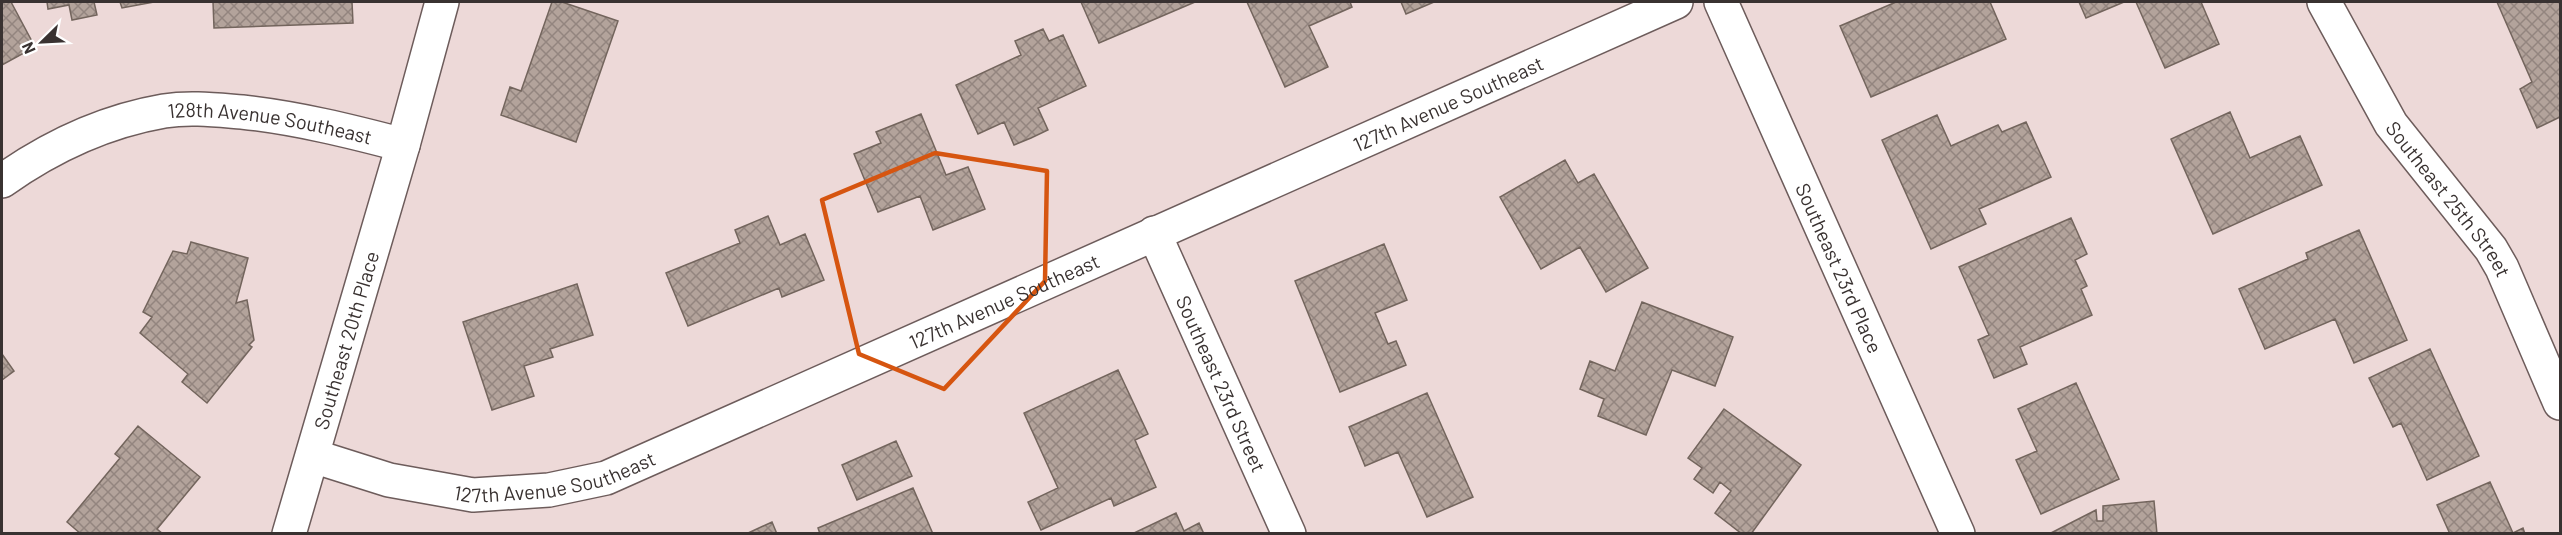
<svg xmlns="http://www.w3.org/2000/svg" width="2562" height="535" viewBox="0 0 2562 535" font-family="Barlow,sans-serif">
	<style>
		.building { fill: url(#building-cross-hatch); stroke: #73655d; stroke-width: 1.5 }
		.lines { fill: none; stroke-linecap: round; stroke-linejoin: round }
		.minor-casing { stroke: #6d5c5b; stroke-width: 36 }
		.tertiary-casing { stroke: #6d5c5b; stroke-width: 36 }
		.minor { stroke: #fff; stroke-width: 33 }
		.tertiary { stroke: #fff; stroke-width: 33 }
		.marked { fill: none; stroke: #d65510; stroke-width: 4.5; stroke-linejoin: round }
		.labels { text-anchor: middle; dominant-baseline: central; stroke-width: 6; stroke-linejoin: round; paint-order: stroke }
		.street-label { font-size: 20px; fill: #393231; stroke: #fff }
	</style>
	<defs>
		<pattern id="building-cross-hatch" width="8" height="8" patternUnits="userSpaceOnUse" patternTransform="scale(1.5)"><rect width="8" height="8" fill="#b3a39b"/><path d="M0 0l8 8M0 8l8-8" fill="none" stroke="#93857f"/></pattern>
	</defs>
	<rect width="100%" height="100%" fill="#edd9d8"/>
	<path class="building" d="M2,2h9l24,45 -33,18z
		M47,2h47l3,13 -25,5 -3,-15 -21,4z
		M120,2h34l-32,6z
		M213,2h139l1,21 -139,5z
		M552,2h10l56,19 -42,121 -75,-27 9,-28 11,4z
		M1081,2h114l-96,41z
		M1247,2h103l2,5 -43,19 19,41 -43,20z
		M1401,2h33l-28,12z
		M1896,2h94l16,37 -135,58 -31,-71z
		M2079,2h45l-38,16z
		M2136,2h65l18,42 -54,24z
		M2497,2h63v115l-23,11 -17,-39 12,-7z
		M1043,29l6,12 14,-6 23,51 -48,22 10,22 -17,8 -17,7 -10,-23 -26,12 -22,-49 65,-30 -6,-14z
		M2230,112l20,46 50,-22 22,49 -109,49 -42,-95z
		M921,114l25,61 22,-8 17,42 -52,21 -13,-34 -42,16 -24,-58 27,-11 -5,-11z
		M1937,115l14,31 47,-21 4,7 24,-10 25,55 -72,32 7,15 -55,25 -49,-109z
		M1565,160l13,23 16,-9 54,94 -42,24 -26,-45 -39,22 -41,-72z
		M768,216l12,29 25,-11 19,46 -42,17 -3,-9 -91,38 -22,-53 74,-30 -5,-13z
		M2071,218l16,36 -12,6 12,26 -6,3 11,26 -72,32 7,17 -33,14 -16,-38 11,-5 -30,-68z
		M2359,230l48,110 -53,23 -19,-44 -70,30 -26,-60 69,-30 -2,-6z
		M191,242l57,16 -12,45 11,-3 7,40 -5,5 3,2 -45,56 -25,-21 6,-8 -48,-41 12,-16 -9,-5 30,-61 14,3z
		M1384,244l23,56 -32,13 13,31 8,-3 10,24 -66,27 -45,-111z
		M577,284l16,51 -43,14 3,8 -29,9 10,30 -42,14 -29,-88z
		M1642,302l91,35 -18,49 -43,-16 -26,65 -48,-19 6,-17 -24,-10 10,-28 25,10z
		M2430,349l49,107 -52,24 -26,-57 -8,4 -24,-49z
		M2,354l12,17 -12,9z
		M1118,370l30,64 -13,6 21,47 -42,19 -3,-8 -70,32 -13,-28 30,-14 -34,-75z
		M2076,383l43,96 -78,35 -25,-54 21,-9 -19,-42z
		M1427,393l46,104 -46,20 -29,-65 -33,14 -16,-39z
		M1724,409l77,56 -50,69h-9l-27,-21 16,-22 -11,-9 -7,11 -19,-14 8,-11 -14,-10z
		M138,426l62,51 -43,52 6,5h-82l-14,-12 53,-64 -5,-4z
		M896,441l16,35 -55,24 -15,-35z
		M2490,482l23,51 10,-5 2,6h-75l-13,-29z
		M913,488l20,46h-113l-2,-6z
		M2154,501l3,33h-108l47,-24 1,11h6v-15z
		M1176,513l8,18 15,-8 5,11h-72z
		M772,522l5,12h-31z"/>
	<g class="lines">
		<defs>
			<g id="minor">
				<path id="s1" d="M1721,2l237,532"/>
				<path id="s2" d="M2324,2l67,122 100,125 11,19 58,135"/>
				<path id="s3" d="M2,181c48,-34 104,-60 162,-70 26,-4 52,-1 78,1 55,6 108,19 161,33"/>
				<path id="s4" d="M1154,233l135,301"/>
				<path id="s5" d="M313,456l76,24 84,15 76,-5 57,-12 1070,-476"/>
			</g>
			<g id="tertiary">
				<path id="s6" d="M289,534l114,-389 39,-143"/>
			</g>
		</defs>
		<use href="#minor" class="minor-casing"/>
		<use href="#tertiary" class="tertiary-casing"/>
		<use href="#minor" class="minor"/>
		<use href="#tertiary" class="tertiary"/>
	</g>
	<path class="marked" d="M935,153l112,18 -2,110 -101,108 -85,-35 -37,-154z"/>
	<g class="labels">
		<g class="street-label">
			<text stroke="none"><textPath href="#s5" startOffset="1221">127th Avenue Southeast</textPath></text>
			<text stroke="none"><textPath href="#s3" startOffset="285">128th Avenue Southeast</textPath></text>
			<text stroke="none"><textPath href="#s2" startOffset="234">Southeast 25th Street</textPath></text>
			<text stroke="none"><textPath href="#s1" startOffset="291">Southeast 23rd Place</textPath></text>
			<text stroke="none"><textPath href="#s5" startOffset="735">127th Avenue Southeast</textPath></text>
			<text stroke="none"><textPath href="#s6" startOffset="202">Southeast 20th Place</textPath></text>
			<text stroke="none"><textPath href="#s4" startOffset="165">Southeast 23rd Street</textPath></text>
			<text stroke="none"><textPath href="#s5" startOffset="249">127th Avenue Southeast</textPath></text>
		</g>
	</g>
	<rect width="2562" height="535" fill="none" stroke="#393231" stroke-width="6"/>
	<g transform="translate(42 42) rotate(246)" stroke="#ffffff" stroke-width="4.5" paint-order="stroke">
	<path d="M0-4.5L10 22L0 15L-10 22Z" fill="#393231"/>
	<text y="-9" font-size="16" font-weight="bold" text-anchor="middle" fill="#393231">N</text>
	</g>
</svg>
